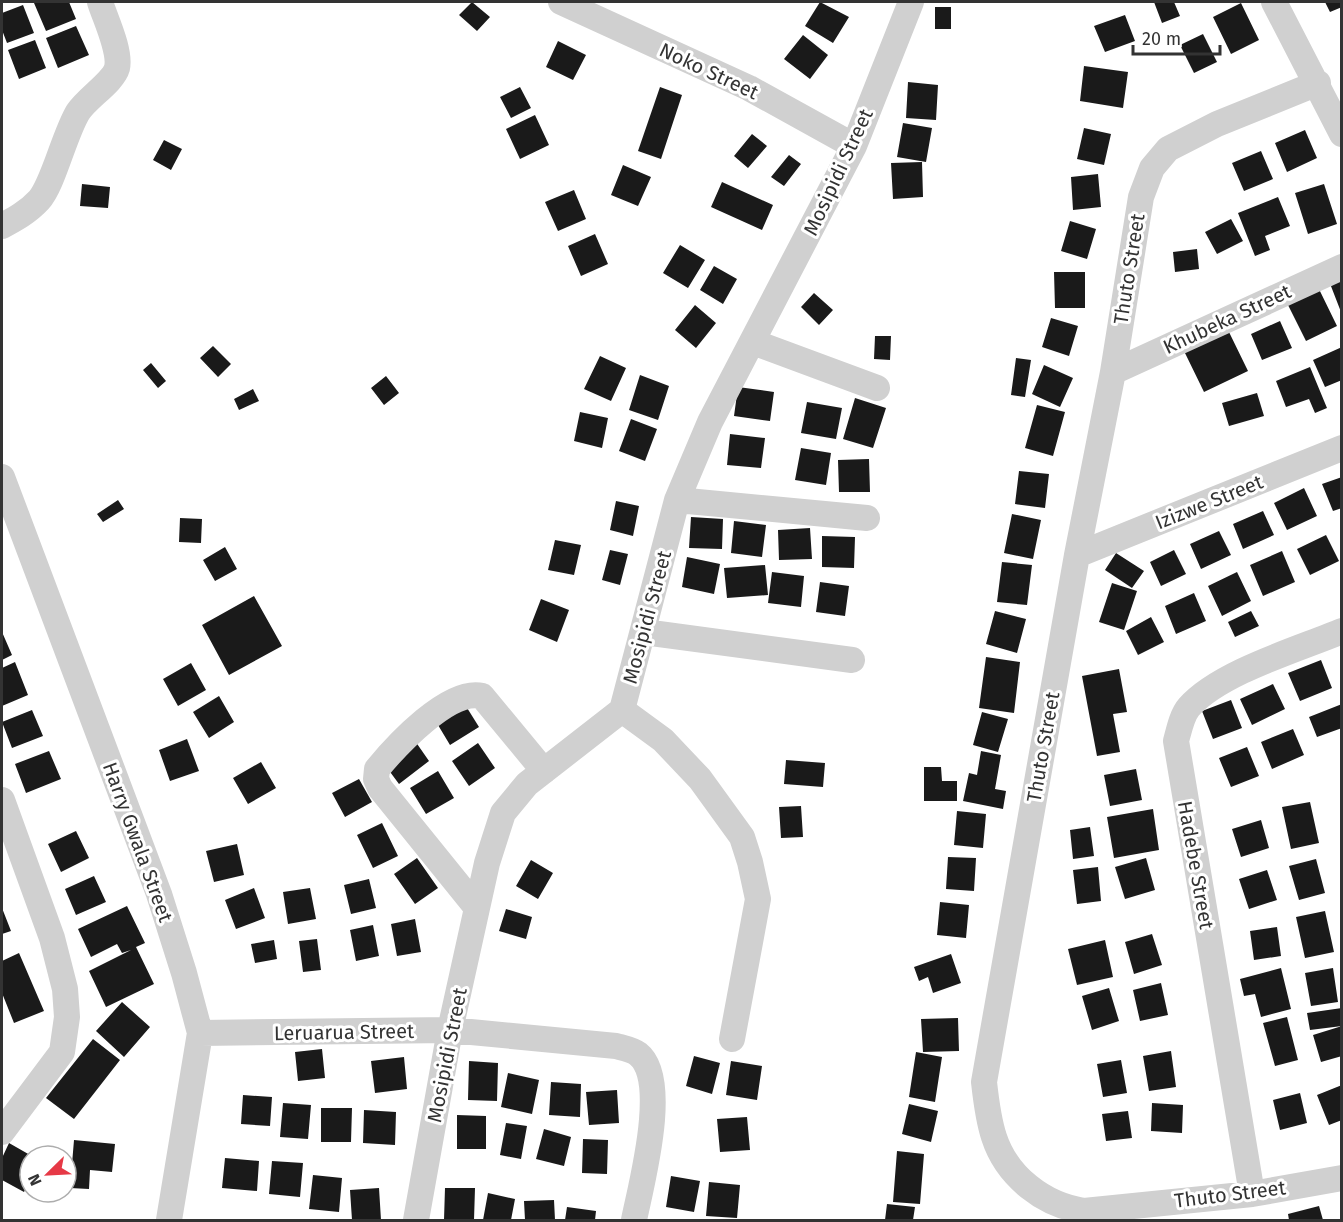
<svg xmlns="http://www.w3.org/2000/svg" width="1343" height="1222" viewBox="0 0 1343 1222" font-family="'Fira Sans',sans-serif">
	<style>
		.building { fill: #1a1a1a }
		.lines { fill: none; stroke-linecap: round; stroke-linejoin: round }
		.minor { stroke: #d0d0d0; stroke-width: 26 }
		.labels { text-anchor: middle; dominant-baseline: central; stroke-width: 6; stroke-linejoin: round; paint-order: stroke }
		.street-label { font-size: 20px; fill: #333; stroke: #fff }
	</style>
	<rect width="100%" height="100%" fill="#fff"/>
	<path class="building" d="M37,2h32l7,17 -30,12 -12,-28z
		M472,2l18,15 -13,14 -18,-16z
		M820,2l29,15 -16,26 -28,-17z
		M1154,2h20l6,14 -18,7z
		M1325,2h17v5l-12,5z
		M1241,3l18,37 -28,14 -18,-37z
		M23,5l11,28 -27,10 -5,-13v-17z
		M935,7h16v22h-16z
		M1125,15l10,26 -30,11 -11,-26z
		M76,26l13,29 -31,13 -12,-30z
		M1203,34l14,28 -23,11 -14,-28z
		M803,35l25,20 -18,24 -26,-20z
		M35,40l11,28 -27,11 -11,-29z
		M558,41l28,14 -13,25 -27,-13z
		M1084,66l44,6 -5,36 -43,-7z
		M908,82l30,3 -2,35 -30,-2z
		M520,87l11,21 -20,10 -11,-21z
		M660,87l22,8 -21,64 -23,-8z
		M535,115l14,30 -29,14 -14,-30z
		M903,123l29,5 -6,34 -29,-5z
		M1084,128l27,6 -7,31 -27,-6z
		M1305,130l12,28 -30,14 -12,-29z
		M752,134l15,12 -19,22 -14,-12z
		M164,140l18,9 -11,21 -18,-10z
		M1261,151l12,28 -29,12 -12,-28z
		M789,155l12,9 -17,22 -13,-9z
		M922,162l1,35 -30,2 -2,-36z
		M623,165l28,12 -13,29 -27,-11z
		M1098,174l3,33 -28,3 -2,-33z
		M722,182l51,23 -11,25 -51,-23z
		M82,184l28,3 -2,21 -28,-2z
		M1324,184l13,40 -29,10 -13,-41z
		M574,190l12,29 -28,12 -13,-29z
		M1278,197l12,29 -25,10 5,14 -15,6 -17,-43z
		M1231,219l12,22 -26,13 -12,-22z
		M1070,221l26,8 -9,30 -26,-8z
		M595,234l13,30 -27,12 -13,-30z
		M680,245l25,15 -17,28 -25,-15z
		M1197,249l2,20 -24,3 -2,-20z
		M714,266l23,13 -14,25 -23,-14z
		M1054,272h31v36h-30z
		M1341,276v36l-12,-31z
		M1317,285l20,41 -31,15 -20,-40z
		M814,293l19,17 -14,15 -18,-18z
		M695,305l21,18 -20,25 -21,-18z
		M1051,318l27,8 -9,30 -27,-9z
		M1280,321l12,27 -30,12 -11,-26z
		M1228,330l20,41 -44,21 -20,-41z
		M875,336h16l-1,24 -16,-1z
		M213,346l18,18 -13,13 -18,-19z
		M1342,347v33l-17,7 -12,-27z
		M600,356l26,12 -15,33 -27,-12z
		M1016,358l15,2 -6,37 -14,-2z
		M151,363l15,18 -8,7 -15,-18z
		M1044,365l29,13 -13,29 -28,-13z
		M1310,367l17,41 -12,5 -6,-14 -23,8 -10,-26z
		M640,375l29,11 -11,34 -29,-10z
		M386,376l13,17 -15,12 -13,-17z
		M738,387l36,5 -4,29 -36,-5z
		M253,389l6,12 -20,9 -5,-11z
		M1257,393l7,23 -35,10 -7,-23z
		M855,398l31,10 -13,40 -30,-9z
		M807,402l35,6 -6,31 -35,-6z
		M1037,405l28,7 -12,44 -28,-8z
		M580,412l28,6 -6,30 -28,-7z
		M631,419l26,10 -12,32 -26,-10z
		M730,434l35,4 -4,30 -34,-3z
		M801,448l30,5 -5,32 -31,-5z
		M869,459l1,33h-31l-1,-32z
		M1019,471l30,3 -4,34 -30,-4z
		M1342,477v31l-9,3 -11,-27z
		M1304,488l13,28 -30,14 -13,-27z
		M118,500l6,9 -21,13 -6,-8z
		M616,501l23,5 -6,30 -23,-6z
		M1263,511l11,24 -31,14 -10,-25z
		M1012,514l29,6 -8,39 -29,-6z
		M691,517l32,2 -1,30 -33,-1z
		M180,518l22,1 -1,24 -22,-1z
		M734,521l32,4 -4,32 -31,-4z
		M810,528l2,31 -33,1 -1,-30z
		M1219,531l12,24 -30,14 -11,-25z
		M1326,535l13,26 -29,14 -13,-26z
		M822,536l33,1 -1,31 -32,-1z
		M555,540l26,5 -7,30 -26,-5z
		M225,547l12,22 -22,12 -12,-21z
		M610,550l18,4 -8,31 -18,-5z
		M1174,550l12,24 -25,12 -11,-24z
		M1282,551l13,31 -32,14 -13,-31z
		M1116,553l28,18 -12,17 -27,-18z
		M687,557l33,7 -6,30 -32,-7z
		M1002,562l30,3 -5,40 -30,-3z
		M765,565l3,30 -41,3 -3,-30z
		M772,572l32,4 -3,31 -33,-4z
		M1237,572l14,29 -29,15 -14,-30z
		M820,582l29,4 -4,30 -29,-4z
		M1112,583l25,8 -13,39 -25,-8z
		M1194,593l12,28 -30,13 -11,-28z
		M254,596l28,50 -53,29 -27,-50z
		M541,599l28,11 -12,32 -28,-12z
		M995,611l31,8 -9,34 -31,-9z
		M1251,611l8,15 -24,11 -7,-15z
		M1151,617l13,25 -26,13 -12,-24z
		M2,632l10,23 -10,5z
		M986,657l34,5 -6,51 -35,-5z
		M1321,660l11,28 -32,13 -12,-28z
		M15,662l13,33 -26,11v-38z
		M191,663l15,27 -28,16 -15,-27z
		M1119,669l8,43 -14,2 7,38 -23,4 -15,-80z
		M1273,684l12,25 -33,16 -12,-26z
		M219,696l15,26 -25,16 -16,-26z
		M1231,700l11,28 -29,11 -11,-28z
		M464,703l15,24 -29,18 -15,-25z
		M1342,704v24l-25,9 -8,-20z
		M32,710l11,26 -31,12 -10,-26z
		M982,712l26,7 -10,33 -25,-7z
		M1293,729l11,26 -32,14 -11,-27z
		M413,738l16,23 -30,23 -17,-23z
		M187,739l12,32 -29,10 -11,-31z
		M478,743l17,25 -26,18 -17,-25z
		M1247,747l12,29 -28,11 -12,-29z
		M49,751l12,28 -35,14 -11,-29z
		M981,751l20,4 -6,34 11,2 -3,18 -40,-8 6,-28 8,2z
		M786,760l39,3 -2,24 -39,-3z
		M261,762l15,26 -28,16 -15,-26z
		M924,767h17l1,14h15v20h-33z
		M1136,769l6,31 -32,6 -6,-31z
		M438,771l16,27 -28,16 -16,-26z
		M359,779l13,23 -27,15 -13,-24z
		M1310,802l9,41 -28,6 -9,-42z
		M801,806l2,31 -22,1 -2,-31z
		M1153,809l6,41 -45,8 -7,-41z
		M957,811l29,3 -3,34 -29,-3z
		M1261,820l8,28 -28,9 -9,-28z
		M382,823l16,33 -25,12 -16,-33z
		M1090,827l4,29 -21,3 -3,-29z
		M76,831l13,27 -28,14 -13,-28z
		M237,844l7,31 -30,7 -8,-31z
		M948,857l28,1 -2,33 -28,-2z
		M417,858l21,30 -23,16 -21,-30z
		M1146,858l9,32 -30,9 -10,-32z
		M1316,859l9,34 -26,7 -10,-34z
		M531,860l22,13 -15,26 -22,-13z
		M1098,867l3,34 -24,3 -4,-34z
		M1267,870l10,30 -28,9 -10,-30z
		M94,876l12,26 -30,13 -11,-26z
		M369,879l7,29 -25,6 -7,-29z
		M254,888l11,30 -29,11 -11,-29z
		M310,888l6,31 -28,5 -5,-32z
		M940,902l29,3 -3,33 -29,-3z
		M127,906l18,37 -9,4 18,37 -48,23 -17,-36 42,-21 -9,3 -5,-9 -26,13 -13,-28z
		M2,908l9,23 -9,3z
		M506,909l26,8 -6,22 -27,-8z
		M1325,911l9,41 -29,6 -9,-41z
		M415,919l6,33 -24,4 -6,-32z
		M373,925l6,31 -23,5 -6,-31z
		M1277,927l4,29 -27,4 -4,-29z
		M1152,934l10,31 -28,9 -9,-32z
		M317,939l4,31 -18,2 -4,-31z
		M274,940l3,19 -22,4 -4,-19z
		M1105,940l8,37 -36,8 -9,-36z
		M19,953l25,58 -30,12 -12,-30v-32z
		M951,954l10,29 -28,10 -5,-16 -9,4 -5,-14z
		M1281,968l10,41 -30,8 -6,-23 -11,2 -4,-17z
		M1333,968l5,34 -27,4 -6,-33z
		M1161,983l7,32 -28,6 -7,-31z
		M1109,988l10,33 -27,9 -10,-34z
		M122,1002l28,25 -26,30 -28,-26z
		M1342,1008v18l-32,4 -3,-17z
		M1287,1017l11,43 -23,6 -12,-43z
		M958,1018l1,33 -36,1 -2,-33z
		M1342,1026v30l-21,6 -8,-27z
		M93,1039l27,21 -46,59 -28,-21z
		M322,1049l3,29 -27,3 -3,-29z
		M1171,1051l5,36 -27,4 -6,-35z
		M916,1052l26,5 -7,45 -26,-5z
		M694,1056l26,7 -8,31 -26,-8z
		M404,1057l3,32 -32,4 -4,-32z
		M1121,1060l6,33 -24,4 -6,-33z
		M469,1061l29,2 -1,38 -29,-1z
		M731,1061l31,5 -5,34 -31,-5z
		M508,1073l31,7 -7,34 -31,-7z
		M551,1082l30,2 -1,33 -31,-2z
		M1342,1085v35l-13,5 -12,-30z
		M617,1090l2,33 -30,2 -3,-33z
		M1300,1093l7,30 -27,7 -7,-30z
		M243,1095l29,2 -2,29 -29,-2z
		M283,1103l28,2 -3,34 -28,-2z
		M1152,1103l31,2 -1,28 -31,-2z
		M909,1104l29,7 -7,31 -29,-8z
		M321,1108h31l-1,34h-30z
		M364,1110l32,2 -1,33 -32,-2z
		M1128,1111l4,27 -26,3 -4,-27z
		M457,1115l29,1v33h-29z
		M747,1117l3,33 -30,2 -3,-33z
		M506,1123l21,3 -6,33 -21,-4z
		M544,1129l27,8 -7,29 -28,-7z
		M583,1139l25,1 -1,34 -25,-1z
		M74,1140l41,4 -3,28 -22,-2 -1,19 -19,-1z
		M9,1143l21,12v25l-6,12 -22,-12v-22z
		M897,1151l27,3 -4,50 -27,-2z
		M225,1158l34,3 -2,30 -35,-3z
		M272,1161l31,2 -3,34 -31,-3z
		M313,1175l29,3 -3,34 -30,-3z
		M671,1176l29,5 -6,31 -28,-5z
		M709,1182l31,3 -3,33 -31,-2z
		M379,1188l2,32h-29l-2,-30z
		M445,1188h30l-1,32h-30z
		M488,1193l27,6 -4,21h-28z
		M554,1200l1,20h-30l-1,-19z
		M887,1204l28,3 -2,13h-28z
		M1319,1206l4,14h-34l-1,-6z
		M567,1207l29,4 -1,9h-30z"/>
	<g class="lines">
		<path class="minor" d="M561,2l188,86 105,58
			M1274,2l68,132
			M1318,83l-101,41 -49,25 -16,19 -11,29 -28,175 -36,183 -93,527c2,18 4,37 10,55 13,40 50,68 90,74l168,-17 90,-16
			M2,226c13,-7 26,-14 37,-26 14,-15 25,-65 39,-88 9,-14 35,-30 39,-44 4,-17 -12,-50 -17,-66
			M753,342l124,46
			M1113,372l229,-105
			M2,477l157,417 25,79 16,60 -31,187
			M677,500l190,18
			M1077,555l265,-107
			M644,632l208,28
			M622,710l41,30 37,39 42,58 8,25 8,37 -26,140
			M2,800l50,138 13,51 2,28 -5,35 -60,80
			M477,908l-97,-120 -4,-9 1,-10c19,-23 72,-81 105,-73l62,75
			M200,1033l250,-3 166,16c7,2 17,4 22,8 32,25 3,131 -4,166
			M1252,1194l-76,-453c3,-11 6,-26 13,-34 31,-35 110,-58 153,-76
			M416,1220l34,-190 37,-167 16,-50 24,-29 95,-74 55,-210 33,-78 144,-276 57,-144"/>
	</g>
	<g class="labels">
		<g class="street-label">
			<text transform="translate(709 71) rotate(25)">Noko Street</text>
			<text transform="translate(838 172) rotate(-65)">Mosipidi Street</text>
			<text transform="translate(1129 269) rotate(-81)">Thuto Street</text>
			<text transform="translate(1227 319) rotate(-25)">Khubeka Street</text>
			<text transform="translate(1209 502) rotate(-22)">Izizwe Street</text>
			<text transform="translate(647 617) rotate(-75)">Mosipidi Street</text>
			<text transform="translate(1043 747) rotate(-80)">Thuto Street</text>
			<text transform="translate(138 842) rotate(70)">Harry Gwala Street</text>
			<text transform="translate(1196 865) rotate(80)">Hadebe Street</text>
			<text transform="translate(344 1032) rotate(-1)">Leruarua Street</text>
			<text transform="translate(447 1055) rotate(-79)">Mosipidi Street</text>
			<text transform="translate(1230 1194) rotate(-7)">Thuto Street</text>
		</g>
	</g>
	<rect width="1343" height="1222" fill="none" stroke="#333333" stroke-width="6"/>
	<g transform="translate(48 1174) rotate(246)"><circle r="28" fill="#ffffff" stroke="#adadad" stroke-width="1.5"/>
	<path d="M0-4.5L10 22L0 15L-10 22Z" fill="#e63946"/>
	<text y="-9" font-size="16" font-weight="bold" text-anchor="middle" fill="#333333">N</text>
	</g>
	<path d="M1133 45v9h87v-9" fill="none" stroke="#333333" stroke-width="3"/>
	<text x="1142" y="45" font-size="18" fill="#333333" stroke="#ffffff" stroke-width="4.5" paint-order="stroke">20 m</text>
</svg>
